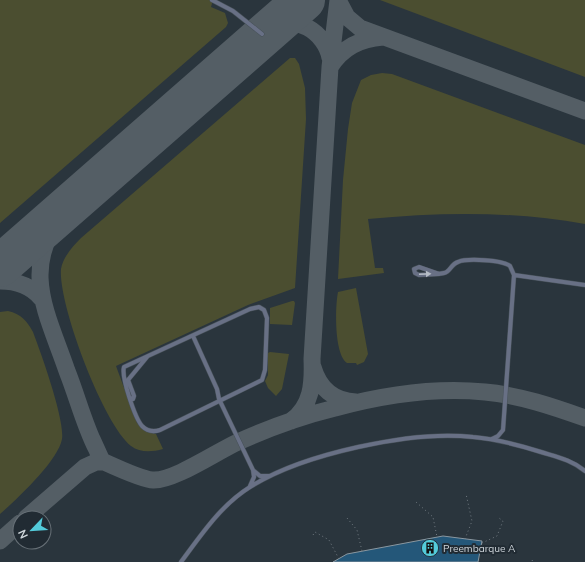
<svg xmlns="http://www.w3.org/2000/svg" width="585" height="562" viewBox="0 0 585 562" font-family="Mulish,sans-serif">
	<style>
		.green { fill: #4b4e30 }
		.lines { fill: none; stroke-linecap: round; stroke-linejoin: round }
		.taxiway { stroke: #545e65; stroke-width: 17 }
		.runway { stroke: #545e65; stroke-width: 42 }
		.building { fill: #245779; stroke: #8a97a0 }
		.lane-casing { stroke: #48525a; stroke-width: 5 }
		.path { stroke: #737c83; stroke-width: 1; stroke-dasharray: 1 3; stroke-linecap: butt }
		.lane { stroke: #687085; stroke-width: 4 }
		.oneway { fill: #b6bdc6 }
		.labels { text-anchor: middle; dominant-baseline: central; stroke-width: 4; stroke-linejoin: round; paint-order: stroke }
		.poi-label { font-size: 10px; fill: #d0d7dc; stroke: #212b33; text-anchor: start }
	</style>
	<rect width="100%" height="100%" fill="#2a353d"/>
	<path class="green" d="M0,0h213l-2,7 14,6 3,10 -2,4 -226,196z
		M380,0h205v77z
		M290,58h5l4,6 6,24 1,31 -11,169 -47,17 -132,61 21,57 8,8 11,3 7,15c-11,3 -23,4 -32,-3 -28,-22 -73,-142 -70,-177 2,-12 12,-23 20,-31z
		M382,73l10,1 193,71v79c-73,-13 -143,-12 -217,-5l7,49h8l1,5 -46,6 5,-99 5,-51 4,-26 9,-23 10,-5z
		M356,288l12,66 -4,8 -7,3 -1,-2h-9c-13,-9 -12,-56 -9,-71z
		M292,301h2l1,2 -3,22 -22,-1v-16z
		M8,311c13,3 19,10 25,21 8,21 32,88 29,107 -4,22 -45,60 -62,75v-202z
		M270,352l19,2 -7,35 -6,7 -8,-8 -3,-7 3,-6v-22z"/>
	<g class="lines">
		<path class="taxiway" d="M338,0l9,17 13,11 225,83
			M273,33c20,-23 53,0 57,25
			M330,67c13,-20 30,-28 53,-30
			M66,209c-47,58 -20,101 1,162 10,25 17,53 29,77
			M0,281c16,0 31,5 41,17
			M313,367c6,21 21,34 43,35
			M291,421c21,-15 22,-38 21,-62l18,-292 8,-67
			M92,439l10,22c11,5 41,19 51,19 21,1 63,-28 85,-38 31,-14 64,-26 97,-34 48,-13 100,-21 150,-16 34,3 69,15 100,26
			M26,518l59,-51 11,-5h8
			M0,541l20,-18"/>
		<path class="runway" d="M0,266l304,-266"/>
	</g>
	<path class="building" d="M443,536l39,5 -4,21h-145l14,-8z"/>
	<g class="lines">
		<defs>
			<path id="lane" d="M212,0l21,11 29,23
				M439,274l-20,-7 -5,2 1,4 4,2c8,-1 17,0 25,-2 6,-1 7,-9 14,-11 9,-4 45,-2 52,4l4,9 71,10
				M259,307l5,3 3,8 -2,52 -3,10 -102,50c-6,2 -13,1 -18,-4 -7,-8 -21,-49 -18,-59l126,-58z
				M193,336l24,53 2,10 34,71 1,7 -4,9
				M130,398l3,1 1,-3 -6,-16 19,-23
				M492,439l6,-3 5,-6 11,-155
				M254,471l6,5h9
				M181,562c20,-27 40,-57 69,-75 52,-33 162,-57 223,-50 23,2 46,8 68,15 16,5 31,8 44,19"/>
		</defs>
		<use href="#lane" class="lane-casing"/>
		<path class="path" d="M416,502l17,15 4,20
			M347,518l10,12 5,21
			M313,535l2,-3 14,8 10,19
			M465,539l7,-18 -6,-27
			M482,543l15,-7 6,-15 -4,-3
			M532,560l1,2"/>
		<use href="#lane" class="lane"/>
	</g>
	<defs><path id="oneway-solid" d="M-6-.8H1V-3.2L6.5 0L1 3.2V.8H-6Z"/></defs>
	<use class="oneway" href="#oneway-solid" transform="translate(425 274) rotate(-2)"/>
	<defs>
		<symbol id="building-disc" viewBox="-11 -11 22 22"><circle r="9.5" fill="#53cbda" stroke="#212b33"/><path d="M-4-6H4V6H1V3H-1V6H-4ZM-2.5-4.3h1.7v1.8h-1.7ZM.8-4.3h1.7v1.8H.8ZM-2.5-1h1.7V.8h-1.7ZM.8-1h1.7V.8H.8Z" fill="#111"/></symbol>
	</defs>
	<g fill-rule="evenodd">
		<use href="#building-disc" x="420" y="538" width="20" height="20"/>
	</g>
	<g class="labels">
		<g class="poi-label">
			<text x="443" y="548">Preembarque A</text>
		</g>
	</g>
	<g transform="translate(32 530) rotate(245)"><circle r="19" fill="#212b33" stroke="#677077"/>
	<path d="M0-3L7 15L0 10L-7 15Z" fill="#53cbda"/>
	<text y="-6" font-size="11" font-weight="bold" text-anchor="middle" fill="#d0d7dc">N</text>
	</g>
</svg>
